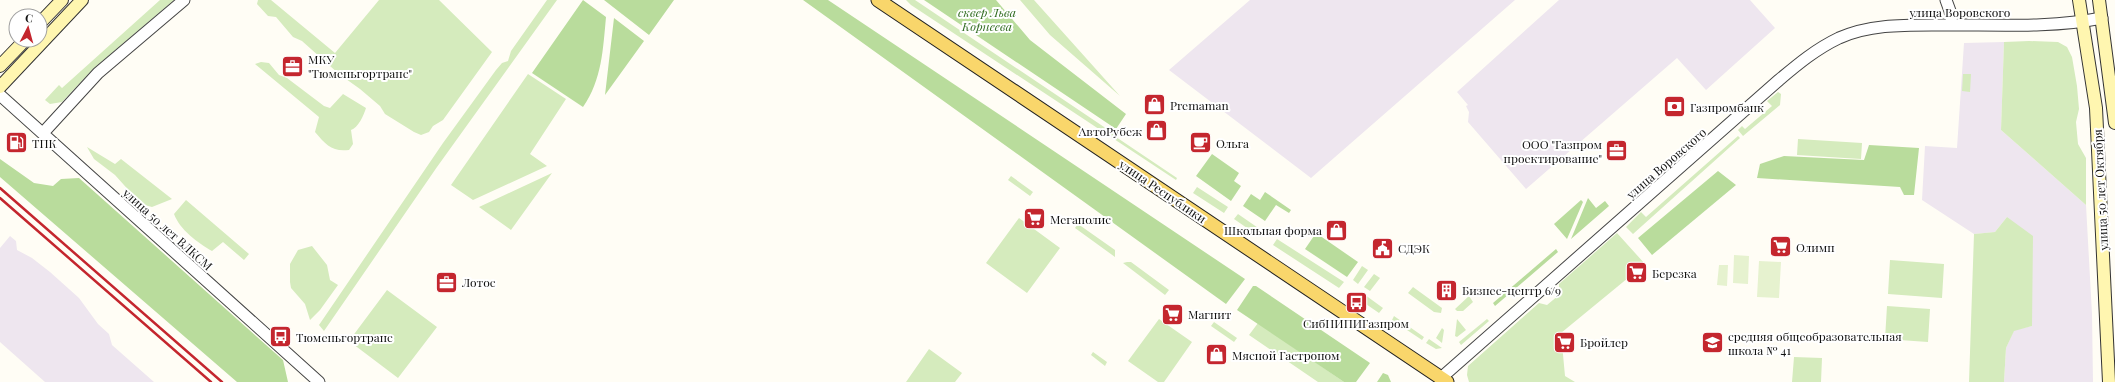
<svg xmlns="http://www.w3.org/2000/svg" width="2115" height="382" viewBox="0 0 2115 382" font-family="'Playfair Display',serif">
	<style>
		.industrial { fill: #eee6ef }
		.green { fill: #d5ebbd }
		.forest { fill: #b9dc9c }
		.pitch { fill: #e6f2cf }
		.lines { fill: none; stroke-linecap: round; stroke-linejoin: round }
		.tertiary-casing { stroke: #444; stroke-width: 13 }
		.secondary-casing { stroke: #333; stroke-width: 14 }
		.primary-casing { stroke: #222; stroke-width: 15 }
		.tertiary { stroke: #fff; stroke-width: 11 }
		.secondary { stroke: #fff6b0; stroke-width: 12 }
		.primary { stroke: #f9d66b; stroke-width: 13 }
		.rail { stroke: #c4262e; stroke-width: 2.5 }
		.labels { text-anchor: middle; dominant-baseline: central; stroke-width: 4; stroke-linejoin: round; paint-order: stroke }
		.park-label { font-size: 12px; font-style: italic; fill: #2f6b1f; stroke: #fff }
		.street-label { font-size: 12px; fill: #111; stroke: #fff }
		.poi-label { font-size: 12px; fill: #111; stroke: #fff; text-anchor: start }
	</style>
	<rect width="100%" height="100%" fill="#fffdf5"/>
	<path class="industrial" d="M1250,0h265l-204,178 -142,-108z
		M1559,0h191l25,28 -69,62 -29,-32 -151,131 -58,-67 1,-10 -3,-6 2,-1 -11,-13z
		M2004,42l-3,88 85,75 6,109 1,68h-89l2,-34 8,-18 18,-4 -25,-109 -12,15 -21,2 -52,-34 3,-54 32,2 7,-105z
		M10,236l6,5 1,9 15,8 18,14 29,26 19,26 11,10 3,11 42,37h-109l-45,-40v-94z"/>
	<path class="green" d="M160,0h14l-81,69 -31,33 -12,2 -5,-4 14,-15 3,3z
		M258,0h13l64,53 44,-53h60l53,52 -49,68 -10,6 -4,6 -8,3 -7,-3 -29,-18 -5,-8 -20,-17 -21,-15 -37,-33 -9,-4 -17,-20 -8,-1 -11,-12z
		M547,0h10l-120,167 -113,164 -5,-6 124,-182 53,-73 6,-7 6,-2 3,-10z
		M906,0h9l198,133 3,4 61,41 -1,2 -265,-175z
		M1020,0h14l86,96 -70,-61z
		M2029,41l29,1 9,5 5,10 5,29 2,23 -3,13 2,22 8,14v47l-85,-75 3,-88z
		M261,62l8,1 10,12 8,3 37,28 6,2 13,-14 23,14c-2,7 -8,20 -15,22l2,14 -4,6c-17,2 -23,-5 -34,-18l4,-15 -64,-53z
		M528,74l38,25 -36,55 17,12 -74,34 -22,-15z
		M1963,74h8l-1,18 -8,-1z
		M1778,92l3,2 -1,11 -37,31 -5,-6 4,-4 3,3 27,-23 -5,-5z
		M1738,136l2,2 -107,96 -7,-7 15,-15 5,5z
		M1798,139l64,4 -1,16 -64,-4z
		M87,147l28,17 6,-5 51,40 -20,8 -11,-3 -26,-29 -21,-16z
		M552,173l-41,57 -32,-23z
		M1011,176l22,16 -3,4 -22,-16z
		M1197,187l31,20 -4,6 -31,-20z
		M186,200l63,54 -5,6 -21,-18 -11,9c-14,-8 -32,-21 -38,-37z
		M1238,214l26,18 -4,5 -26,-18z
		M2007,217l26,19 -1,90 -18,5 -8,17 -2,34h-35l5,-148 21,-2z
		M1019,218l41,30 -33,45 -41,-30z
		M1078,224l37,26v7l-40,-29z
		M1617,233l28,31 -84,69 4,43 10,6h-106l-2,-7 1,-9 71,-63 8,2 12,-10v-11z
		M1277,239l67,43 -5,6 -66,-43z
		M312,246l15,19 3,15 8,5 -18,25 -10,10 -5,-16 -14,-16 -1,-6v-18l8,-14z
		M1890,260l54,4 -2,34 -54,-4z
		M1127,262h4l38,28 -4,5 -42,-32z
		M1362,266l6,4 -10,14 -5,-4z
		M1374,274l6,4 -10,13 -6,-4z
		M1413,287l29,21 -1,5 -7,-1 -26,-19z
		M387,290l50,37 -39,51 -49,-37z
		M1361,292l22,16 -4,5 -16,-11 1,-2 -5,-4z
		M1469,296l4,6 -10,9h-6l-2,-2z
		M1887,306l43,3 -2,33 -43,-3z
		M1394,316l30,21 -2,3 -30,-20z
		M1159,319l33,23 -28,40h-6l-30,-21z
		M1457,319l9,11 -9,7 -2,-1z
		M1487,319l2,2 -28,24 -2,-3z
		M1214,322l23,16 -3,4 -23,-16z
		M1258,323l86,59h-26l-69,-47z
		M1442,328l2,2 -2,13 -6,-5z
		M1429,339l13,9 -6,1 -10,-6z
		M929,349l33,24 -7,9h-49z
		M1093,352l14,10 -2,4 -14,-11z
		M1794,357l28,1 -1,24h-29z"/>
	<path class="forest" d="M583,0l23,17c-3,32 -4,63 -23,90l-51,-34z
		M604,0h70l-25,35z
		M803,0h25l417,279 -19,25z
		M924,0h72l34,40 96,74 -10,15z
		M614,18l30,23 -39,54z
		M1869,145l50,3 -5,47h-10l-4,-8 -143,-9 3,-14 24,-8 80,4z
		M1212,154l27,19 -5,8 7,5 -10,15 -35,-25z
		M0,159l34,24 19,3 8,-7 18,-1 204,182 5,22h-51l-237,-205z
		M1718,171l18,14 -84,70 -14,-17z
		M1265,192l26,18 -2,3 -13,-8 -11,16 -22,-15 8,-12 9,6z
		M1588,198l8,10 9,-7 4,5 -38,33z
		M1581,200l2,2 -16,37 -13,-15z
		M1316,233l42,29 -11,15 -42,-28z
		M1556,249l2,3 -63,54 -2,-3z
		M1253,286h3l114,77 -14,19h-12l-107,-72z
		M1383,373l5,2 3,7h-14z"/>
	<path class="pitch" d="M1734,255l15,1 -1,28 -15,-1z
		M1759,261l22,1 -2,36 -22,-1z
		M1719,265h9l-1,21 -10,-1z"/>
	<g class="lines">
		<defs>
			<path id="tertiary" d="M1946,0l4,11 2,13
				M0,95l319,287
				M43,133l55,-60 86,-73
				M1441,378l338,-298c19,-16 37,-31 60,-42 29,-13 61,-13 93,-13 57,-1 114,4 170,-7"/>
			<path id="secondary" d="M2079,0l17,108 13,274
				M2099,0l16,123
				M40,23l22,-23
				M0,66l25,-26
				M0,87l82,-87"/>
			<path id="primary" d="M878,0l569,382"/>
		</defs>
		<use href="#tertiary" class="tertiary-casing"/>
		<use href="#secondary" class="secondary-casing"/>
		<use href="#primary" class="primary-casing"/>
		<use href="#tertiary" class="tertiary"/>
		<use href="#secondary" class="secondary"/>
		<use href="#primary" class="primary"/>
		<path class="rail" d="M0,188l222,194
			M0,198l211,184"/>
	</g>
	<defs>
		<symbol id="office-square" viewBox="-11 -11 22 22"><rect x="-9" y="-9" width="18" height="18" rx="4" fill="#c4262e" stroke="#fff"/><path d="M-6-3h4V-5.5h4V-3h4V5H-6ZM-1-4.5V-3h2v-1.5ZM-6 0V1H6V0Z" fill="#fff"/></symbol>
		<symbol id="shop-square" viewBox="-11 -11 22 22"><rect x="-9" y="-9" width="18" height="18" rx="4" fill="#c4262e" stroke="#fff"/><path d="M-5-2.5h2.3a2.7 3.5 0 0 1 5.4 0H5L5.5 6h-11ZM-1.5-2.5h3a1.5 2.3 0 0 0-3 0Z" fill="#fff"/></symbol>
		<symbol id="bank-square" viewBox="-11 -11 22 22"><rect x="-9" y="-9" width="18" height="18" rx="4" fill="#c4262e" stroke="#fff"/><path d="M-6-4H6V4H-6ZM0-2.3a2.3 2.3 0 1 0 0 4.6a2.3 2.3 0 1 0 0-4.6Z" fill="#fff"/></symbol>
		<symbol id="fuel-square" viewBox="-11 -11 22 22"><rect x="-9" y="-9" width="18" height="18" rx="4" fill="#c4262e" stroke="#fff"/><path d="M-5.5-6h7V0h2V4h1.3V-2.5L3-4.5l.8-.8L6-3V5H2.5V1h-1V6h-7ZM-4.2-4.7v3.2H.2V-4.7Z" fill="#fff"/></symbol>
		<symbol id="cafe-square" viewBox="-11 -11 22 22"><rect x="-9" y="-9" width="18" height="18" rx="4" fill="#c4262e" stroke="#fff"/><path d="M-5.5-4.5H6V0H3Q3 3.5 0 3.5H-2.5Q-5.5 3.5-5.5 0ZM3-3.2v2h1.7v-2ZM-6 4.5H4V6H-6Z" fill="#fff"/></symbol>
		<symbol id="supermarket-square" viewBox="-11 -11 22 22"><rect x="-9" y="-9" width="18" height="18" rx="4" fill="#c4262e" stroke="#fff"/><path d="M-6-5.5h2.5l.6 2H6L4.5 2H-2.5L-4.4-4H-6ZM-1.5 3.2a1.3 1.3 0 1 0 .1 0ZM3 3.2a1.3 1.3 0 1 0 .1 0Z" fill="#fff"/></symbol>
		<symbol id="civic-square" viewBox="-11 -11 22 22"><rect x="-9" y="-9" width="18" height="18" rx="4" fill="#c4262e" stroke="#fff"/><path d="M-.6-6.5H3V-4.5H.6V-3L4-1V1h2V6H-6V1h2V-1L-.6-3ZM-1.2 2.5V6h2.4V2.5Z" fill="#fff"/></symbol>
		<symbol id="building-square" viewBox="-11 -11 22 22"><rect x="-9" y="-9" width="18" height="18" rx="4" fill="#c4262e" stroke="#fff"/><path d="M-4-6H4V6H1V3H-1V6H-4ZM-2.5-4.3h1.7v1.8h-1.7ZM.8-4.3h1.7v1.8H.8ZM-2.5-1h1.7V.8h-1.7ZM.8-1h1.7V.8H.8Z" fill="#fff"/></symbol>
		<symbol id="bus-square" viewBox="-11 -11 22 22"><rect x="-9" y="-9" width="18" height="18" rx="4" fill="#c4262e" stroke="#fff"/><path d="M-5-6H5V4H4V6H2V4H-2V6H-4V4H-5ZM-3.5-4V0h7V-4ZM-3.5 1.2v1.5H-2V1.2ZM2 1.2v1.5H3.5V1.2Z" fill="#fff"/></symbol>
		<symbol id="school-square" viewBox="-11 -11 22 22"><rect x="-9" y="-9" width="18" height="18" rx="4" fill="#c4262e" stroke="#fff"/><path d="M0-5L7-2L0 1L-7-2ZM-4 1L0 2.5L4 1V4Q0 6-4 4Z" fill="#fff"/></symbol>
	</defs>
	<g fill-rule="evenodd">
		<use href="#office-square" x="280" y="54" width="25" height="25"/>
		<use href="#shop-square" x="1142" y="92" width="25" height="25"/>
		<use href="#bank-square" x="1662" y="94" width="25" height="25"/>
		<use href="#shop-square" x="1144" y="118" width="25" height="25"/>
		<use href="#fuel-square" x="4" y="130" width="25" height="25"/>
		<use href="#cafe-square" x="1188" y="130" width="25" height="25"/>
		<use href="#office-square" x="1604" y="138" width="25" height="25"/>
		<use href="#supermarket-square" x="1022" y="206" width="25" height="25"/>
		<use href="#shop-square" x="1324" y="218" width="25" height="25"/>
		<use href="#supermarket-square" x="1768" y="234" width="25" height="25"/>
		<use href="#civic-square" x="1370" y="236" width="25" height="25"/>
		<use href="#supermarket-square" x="1624" y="260" width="25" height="25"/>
		<use href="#office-square" x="434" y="270" width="25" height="25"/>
		<use href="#building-square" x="1434" y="278" width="25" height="25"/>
		<use href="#bus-square" x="1344" y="290" width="25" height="25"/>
		<use href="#supermarket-square" x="1160" y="302" width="25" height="25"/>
		<use href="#bus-square" x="268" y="324" width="25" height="25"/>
		<use href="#supermarket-square" x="1552" y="330" width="25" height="25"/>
		<use href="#school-square" x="1700" y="330" width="25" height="25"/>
		<use href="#shop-square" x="1204" y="342" width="25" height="25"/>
	</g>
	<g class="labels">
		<g class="park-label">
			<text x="987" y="12">сквер Льва<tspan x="987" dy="14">Корнеева</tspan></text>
		</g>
		<g class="street-label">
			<text x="1960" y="12">улица Воровского</text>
			<text transform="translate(1666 163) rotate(-41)">улица Воровского</text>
			<text transform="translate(2100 190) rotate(-93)">улица 50 лет Октября</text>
			<text transform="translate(1163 191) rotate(34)">улица Республики</text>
			<text transform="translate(168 229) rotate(42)">улица 50 лет ВЛКСМ</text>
		</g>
		<g class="poi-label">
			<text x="308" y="59">МКУ<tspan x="308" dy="14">"Тюменьгортранс"</tspan></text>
			<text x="1170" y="105">Premaman</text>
			<text x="1690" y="107">Газпромбанк</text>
			<text x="1142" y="131" text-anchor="end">АвтоРубеж</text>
			<text x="32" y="143">ТПК</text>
			<text x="1216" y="143">Ольга</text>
			<text x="1602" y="144" text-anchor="end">ООО "Газпром<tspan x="1602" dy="14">проектирование"</tspan></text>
			<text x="1050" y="219">Мегаполис</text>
			<text x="1322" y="230" text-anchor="end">Школьная форма</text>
			<text x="1796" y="247">Олимп</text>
			<text x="1398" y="248">СДЭК</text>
			<text x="1652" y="273">Березка</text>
			<text x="462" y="282">Лотос</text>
			<text x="1462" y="290">Бизнес-центр 6/9</text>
			<text x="1188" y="314">Магнит</text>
			<text x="1356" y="323" text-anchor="middle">СибНИПИГазпром</text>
			<text x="1728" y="336">средняя общеобразовательная<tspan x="1728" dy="14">школа № 41</tspan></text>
			<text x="296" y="337">Тюменьгортранс</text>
			<text x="1580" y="342">Бройлер</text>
			<text x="1232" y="355">Мясной Гастроном</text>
		</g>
	</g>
	<g transform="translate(28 28) rotate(6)"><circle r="19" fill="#ffffff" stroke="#a0a0a0"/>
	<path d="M0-3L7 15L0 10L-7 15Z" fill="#c4262e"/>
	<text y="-6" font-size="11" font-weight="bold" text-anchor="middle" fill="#111111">С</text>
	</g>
</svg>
